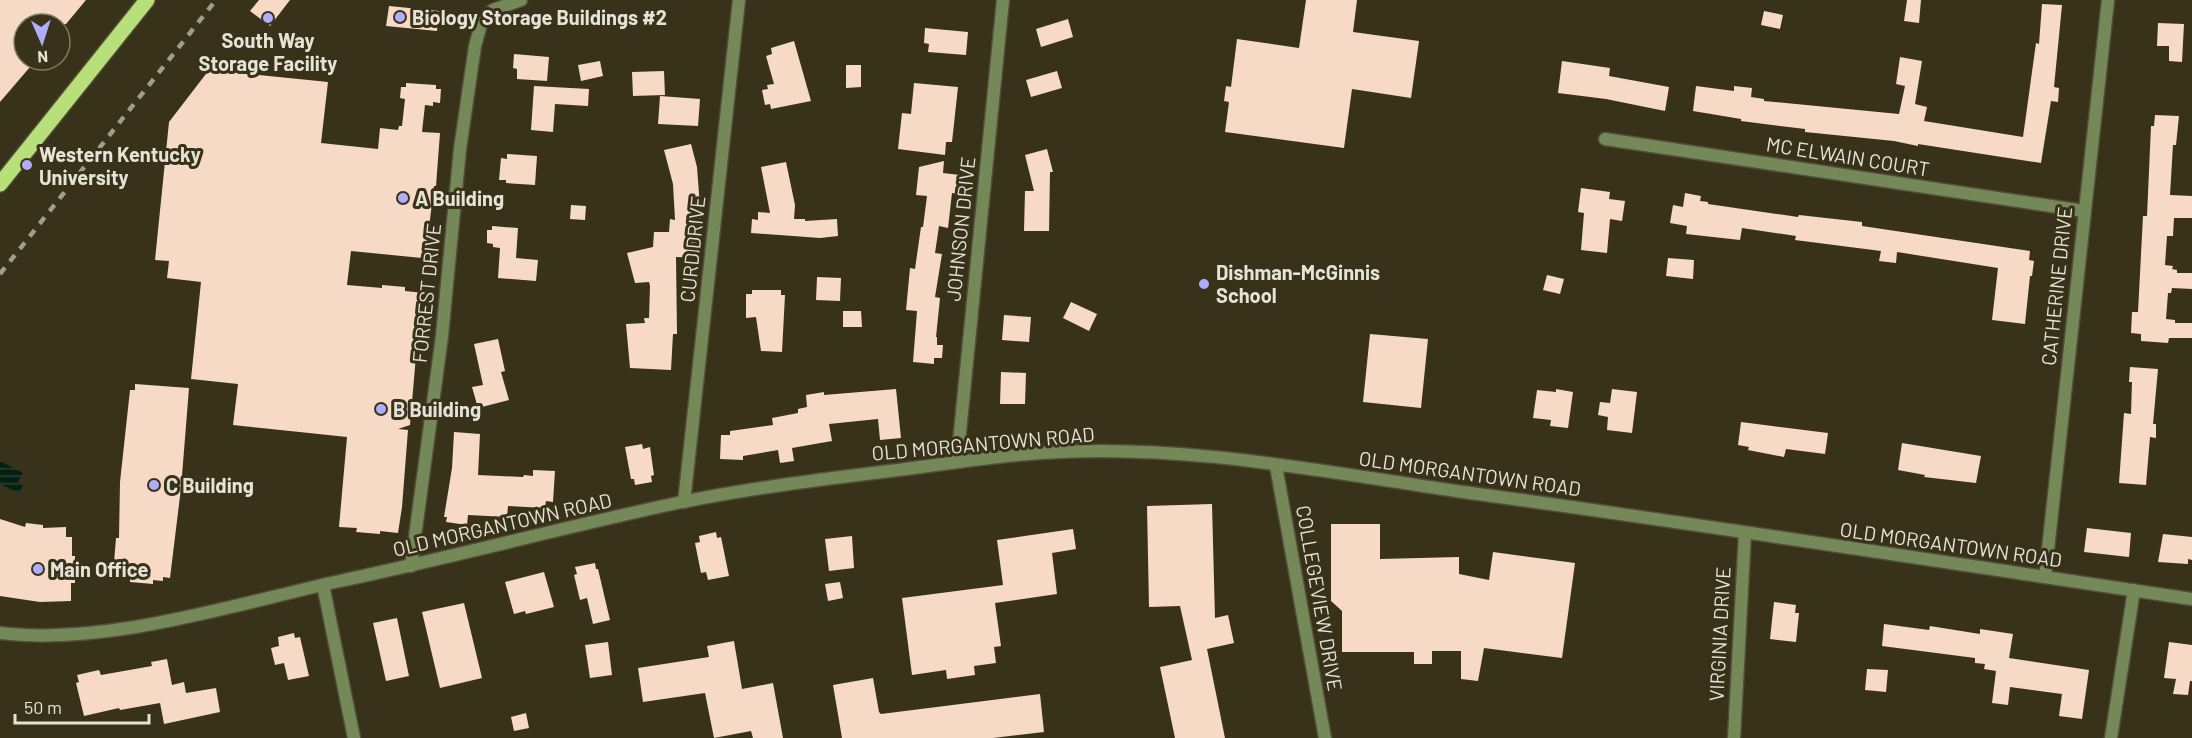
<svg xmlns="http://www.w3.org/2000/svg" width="2192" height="738" viewBox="0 0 2192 738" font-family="Barlow,sans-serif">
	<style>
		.water { fill: url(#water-rules) }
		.building { fill: #f6dac5 }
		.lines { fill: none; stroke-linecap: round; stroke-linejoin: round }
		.minor-casing { stroke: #544e39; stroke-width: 15 }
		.tertiary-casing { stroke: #544e39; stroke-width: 15 }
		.primary-casing { stroke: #544e39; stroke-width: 18 }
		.minor { stroke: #758958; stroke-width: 12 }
		.tertiary { stroke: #758958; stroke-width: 12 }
		.primary { stroke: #b7e078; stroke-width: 15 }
		.rail { stroke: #a19d8c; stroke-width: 4.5; stroke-dasharray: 8 8; stroke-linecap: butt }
		.poi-dot { fill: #afaefa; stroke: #38321b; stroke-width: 2 }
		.labels { text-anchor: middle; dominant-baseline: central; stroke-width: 6; stroke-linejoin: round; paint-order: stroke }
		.poi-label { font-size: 20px; font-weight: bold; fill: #e6e2d5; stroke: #38321b; text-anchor: start }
		.street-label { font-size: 20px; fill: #e6e2d5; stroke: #38321b }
	</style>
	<defs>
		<pattern id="water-rules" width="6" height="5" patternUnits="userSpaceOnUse" patternTransform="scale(1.5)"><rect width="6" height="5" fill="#042013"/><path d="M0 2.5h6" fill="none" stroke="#294034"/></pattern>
	</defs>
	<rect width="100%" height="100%" fill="#38321b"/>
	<path class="water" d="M0,461l23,12 -5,9 5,3 -4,8 -19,-9z"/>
	<path class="building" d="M0,0h86l-20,24h-42v36h12l-36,42z
		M259,0h31l-20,26 -20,-15z
		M1306,0h51l-4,32 66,9 -8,57 -59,-9 -8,59 -119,-16 4,-30 -5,-1 2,-15 5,1 6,-48 62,9z
		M1907,0h14l-2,23 -15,-2z
		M2042,4l20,1 -8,82 5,1 -1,14 -7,-1 -10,62 -123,-19v2l-24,-5 -89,-9v-3l-64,-8v-2l-48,-8 3,-25 38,5v-5l18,2 -1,9 13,2v2l135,13 6,-28 -9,-2 4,-27 22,4 -7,43 12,3 -3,14 99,16 13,-94 3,1z
		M389,6l50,5 -2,20 -51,-5z
		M1764,11l19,4 -3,14 -19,-4z
		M1068,19l5,18 -32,10 -5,-18z
		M2158,23l26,1 -2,38 -13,-1v-15h-12z
		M925,28l43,4 -2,23 -38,-3 1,-8 -5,-1z
		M794,41l17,60 -40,8 -1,-5 -5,1 -3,-15 6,-1 -1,-4 7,-1 -8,-28 6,-2 -1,-6z
		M514,54l35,3 -2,24 -30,-2v-10l-4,-1z
		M600,61l3,15 -22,5 -3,-16z
		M1562,61l48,7 -1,8 60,11 -4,24 -59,-12 -48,-6z
		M846,65h15v22l-15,1z
		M209,70l119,12 -7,61 57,6 2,-21 18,2 1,-4h3l3,-27 -5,-1 1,-11h5v-4l30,2v4h5l-1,14 -7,-1v4l-8,-1 -3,27 18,1 -4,53h-2l-8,67 -3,-1 -1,6 -71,-7 -4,34 35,3v-3l23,2v4l19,2 -5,51h-2l-7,81 -12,4 10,1 -6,77 -4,26 -18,-2v3l-24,-2 1,-4 -18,-1 8,-90 -114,-12 5,-41 -47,-5 10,-97 -34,-4 2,-17 -14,-1 14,-138z
		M664,71l1,24 -32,1 -1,-24z
		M1057,71l5,17 -31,9 -5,-17z
		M914,83l44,4 -6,55h-6l-1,13 -47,-6 4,-36 9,1z
		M534,86l55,3 -1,17 -33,-2 -2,28 -22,-2z
		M660,96l40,3 -2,27 -40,-2z
		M2155,115l24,1 -3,29h-3l-3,50 22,1v22h-18l-1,18h-6l-2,29 8,1 -1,3 5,1v3h15v16l-20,-1 -1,5h-3l-2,26 9,1v3h17v15h-23l-1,5 -27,-2v-7l-10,-1 1,-21h6l5,-96h4l4,-90h3z
		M691,144l6,23 4,54 -2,37 -23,-1 1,77h-4l-2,36 -41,-2 -4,-44 19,-1 -1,-5h5l1,-32 -1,-4 -14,1 -8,-30 26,-6 1,-15h15l1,-13 5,1 -2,-36 -9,-34z
		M1047,149l6,23h-3l-1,59h-25l1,-40h9l-9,-36z
		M507,154l30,2 -2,29 -29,-2v-3h-7l2,-22 6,1z
		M944,161l-1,12 17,2 -2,19 -6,-1 -4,35 -9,-2 -4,27 7,1 -7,43 5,1 -4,39h1v8h6l-1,13h-8v6l-21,-2 4,-51 -11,-1 4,-42 5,1 6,-42h2l4,-31 -11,-1 3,-28z
		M786,162l9,43 -1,14h11v2l32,-2 1,17 -18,2 -69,-5 1,-14 6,1v-8l12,1 -9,-46z
		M1581,188l29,4 -1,7 16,2 -3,20 -12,-2 -3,34 -26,-3 3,-37 -6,-1z
		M1685,193l16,3 -1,5 8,1v2l90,13 1,-2 63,7v4l168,25 -1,9 5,1 -2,15h-2l-5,48 -33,-4 6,-52 -101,-16 -1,11 -17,-2 2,-10 -86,-11 1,-4 -54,-8 -2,12 -54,-6 1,-8 -17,-3 3,-18 10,2z
		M571,205l15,1 -1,14 -15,-1z
		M492,226l26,2 -2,30 22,2 -2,21 -38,-3 2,-30 -7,-1v-3l-6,-1v-13h5z
		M1668,258l26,2 -1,19 -27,-3z
		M1547,275l17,4 -4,15 -17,-4z
		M817,277l24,1 -1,23 -24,-1z
		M752,290h29v5h4l-3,57 -21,-1 -5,-34 -10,1v-24h6z
		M1071,302l26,12 -8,17 -26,-13z
		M843,311h18l1,16h-19z
		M1004,315l27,2 -2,25 -27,-2z
		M1370,334l58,5 -7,69 -58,-6z
		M498,339l7,32 -4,1 8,28 -31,8 -6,-21 11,-2 -9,-41z
		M2130,367l28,2 -5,55h3v14l-6,-1 -4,48 -27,-2 5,-70 7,1 1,-32h-3z
		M1001,372l25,1 -1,31h-25z
		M135,384l54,4 -8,100 -11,90 -7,-1v4l-10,-1v4l-23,-2v-4l-10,-1 1,-4 -5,-1v-10h-2l2,-24h3l1,-56 10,-92h5z
		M896,389l5,49 -21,2 -2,-21 -49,5 3,17 -40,7 2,13 -14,2 -2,-13 -35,6v4l-23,-1 1,-24h9v-4l43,-6 -1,-7 26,-5v-4l9,-2 -1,-12 18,-3v3z
		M1556,389l17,3 -5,36 -18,-2 1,-6 -18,-2 4,-28 19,2z
		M1612,389l25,3 -5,41 -25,-3 1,-13 -10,-2 2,-13 10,1z
		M1741,422l87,11 -3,21 -39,-5 -2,8 -36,-7 1,-3 -11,-2z
		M454,432l26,2 -2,41 45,2 1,-2 9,1v-6l22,1 -2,31 -7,-1 -1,7 -37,-2 -1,11 -39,-2 -1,10 -21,-3 1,-5h-3l8,-49z
		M1902,443l79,13 -5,27 -52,-6 1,-2 -27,-5z
		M642,444l1,5 7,-2 4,28 -3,1 1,6 -17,3 -1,-6h-3l-6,-32z
		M1212,504l3,114 13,-3 6,28 -27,6 18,89h-50l-15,-71 32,-7 -12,-54 -31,1 -2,-101z
		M0,519l25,8 1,-4 17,2v3l23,-1v10h6v19h3v27h-4v18l-31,1 -40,-6z
		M1331,524h49v35l79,-2v17l30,6 4,-28 82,11 -13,95 -78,-10 -6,33 -17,-2v-28h-29v13h-18v-12h-72v-41l-11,-10z
		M2087,528l44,5 -2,24 -45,-5z
		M1073,529l3,20 -24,4 5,41 -62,9 6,43 -7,1 2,16 -22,3 1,9 -28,4 -1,-9 -34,5 -10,-77 101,-13 -6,-45z
		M716,532l1,6 4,-1 8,39 -21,4 -2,-8 -5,1 -6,-30 5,-1 -1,-6z
		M2163,534l29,3v23l-4,-1v5l-30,-2z
		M852,536l2,32 -25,3 -4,-32z
		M595,563l1,6h2l12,51 -17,4 -6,-26 -7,2 -6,-25 3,-1 -2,-7z
		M544,572l10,35 -28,7 -1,-3 -11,3 -9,-32z
		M840,582l3,16 -15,3 -3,-17z
		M1774,602l22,3 -1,8h4l-3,29 -26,-3z
		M464,603l18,75 -42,10 -18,-76z
		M397,618l12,58 -23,5 -13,-58z
		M1884,624l45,6 1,-4 50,8v-5l33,5 -4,24 80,12 -7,49 -23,-3 3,-22 -52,-7 -2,18 -16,-2 4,-32 -12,-2 1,-5 -10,-1v-5l-93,-12z
		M294,633l1,5 5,-1 9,39 -21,4 -4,-17 -9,2 -4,-17 8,-2 -1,-9z
		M734,641l8,48 31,-6 10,55h-30l-2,-7 -37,7 -9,-45 -62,9 -5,-34 71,-11 -2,-11z
		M608,642l4,33 -22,3 -5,-33z
		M2169,642l23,3v36h-2l-2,14 -15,-1 3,-15 -12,-1z
		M167,659l5,26 12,-3 2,11 30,-5 4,24 -56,12 -4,-21 -40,7 -1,-2 -35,8 -8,-33 3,-1 -2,-7 22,-5 2,5 51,-9 -1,-4z
		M1867,669l21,1 -2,22 -21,-2z
		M873,678l6,34 2,2 159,-20 4,38 -51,6h-151l-9,-53z
		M526,713l3,15 -15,3 -3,-14z"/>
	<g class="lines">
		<defs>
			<path id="minor" d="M1605,139l479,72
				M957,462l46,-462
				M684,502l55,-502
				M411,566l31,-230 18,-187 15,-103 7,-25 3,-4 8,-7 28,-10
				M2045,577l63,-577
				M323,585l31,153
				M1734,738l11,-205
				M2111,738l23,-148"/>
			<path id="tertiary" d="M1276,466l49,272
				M0,633c107,13 235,-29 340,-52 113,-24 225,-54 337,-78 73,-15 147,-24 221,-33 48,-6 96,-14 144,-17 140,-10 283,19 421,39 244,33 486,71 729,107"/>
			<path id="primary" d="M0,184l147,-184"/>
		</defs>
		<use href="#minor" class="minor-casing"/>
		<use href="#tertiary" class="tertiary-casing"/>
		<use href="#primary" class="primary-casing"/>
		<use href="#minor" class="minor"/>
		<use href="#tertiary" class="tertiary"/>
		<use href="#primary" class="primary"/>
		<path class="rail" d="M0,274l216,-274"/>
	</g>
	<g class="poi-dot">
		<circle cx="400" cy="17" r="6"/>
		<circle cx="268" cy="18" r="6"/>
		<circle cx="27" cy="165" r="6"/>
		<circle cx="403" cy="198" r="6"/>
		<circle cx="1204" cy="284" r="6"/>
		<circle cx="381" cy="409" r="6"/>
		<circle cx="154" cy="485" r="6"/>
		<circle cx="38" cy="569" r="6"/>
	</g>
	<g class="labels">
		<g class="poi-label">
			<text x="412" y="17">Biology Storage Buildings #2</text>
			<text x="268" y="40" text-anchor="middle">South Way<tspan x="268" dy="23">Storage Facility</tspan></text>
			<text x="39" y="154">Western Kentucky<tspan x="39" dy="23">University</tspan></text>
			<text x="415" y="198">A Building</text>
			<text x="1216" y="272">Dishman-McGinnis<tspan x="1216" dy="23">School</tspan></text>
			<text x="393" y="409">B Building</text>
			<text x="166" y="485">C Building</text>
			<text x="50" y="569">Main Office</text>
		</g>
		<g class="street-label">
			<text transform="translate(1848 156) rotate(9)">MC ELWAIN COURT</text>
			<text transform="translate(960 229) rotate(-84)">JOHNSON DRIVE</text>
			<text transform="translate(692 249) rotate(-84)">CURD DRIVE</text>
			<text transform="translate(2056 286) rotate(-84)">CATHERINE DRIVE</text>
			<text transform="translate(426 293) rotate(-84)">FORREST DRIVE</text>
			<text transform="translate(983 443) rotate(-5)">OLD MORGANTOWN ROAD</text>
			<text transform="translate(1470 473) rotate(8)">OLD MORGANTOWN ROAD</text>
			<text transform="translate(502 524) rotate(-13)">OLD MORGANTOWN ROAD</text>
			<text transform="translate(1951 544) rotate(8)">OLD MORGANTOWN ROAD</text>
			<text transform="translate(1320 598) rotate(80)">COLLEGEVIEW DRIVE</text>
			<text transform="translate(1719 634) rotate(-87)">VIRGINIA DRIVE</text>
		</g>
	</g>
	<g transform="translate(42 42) rotate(177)"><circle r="28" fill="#38321b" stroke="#7e7865" stroke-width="1.5"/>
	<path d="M0-4.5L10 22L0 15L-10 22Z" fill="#afaefa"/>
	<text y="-9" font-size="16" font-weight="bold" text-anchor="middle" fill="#e6e2d5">N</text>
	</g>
	<path d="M15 714v9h134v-9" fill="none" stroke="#e6e2d5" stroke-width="3"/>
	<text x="24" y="714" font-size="18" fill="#e6e2d5" stroke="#38321b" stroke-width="4.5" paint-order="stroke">50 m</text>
</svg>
